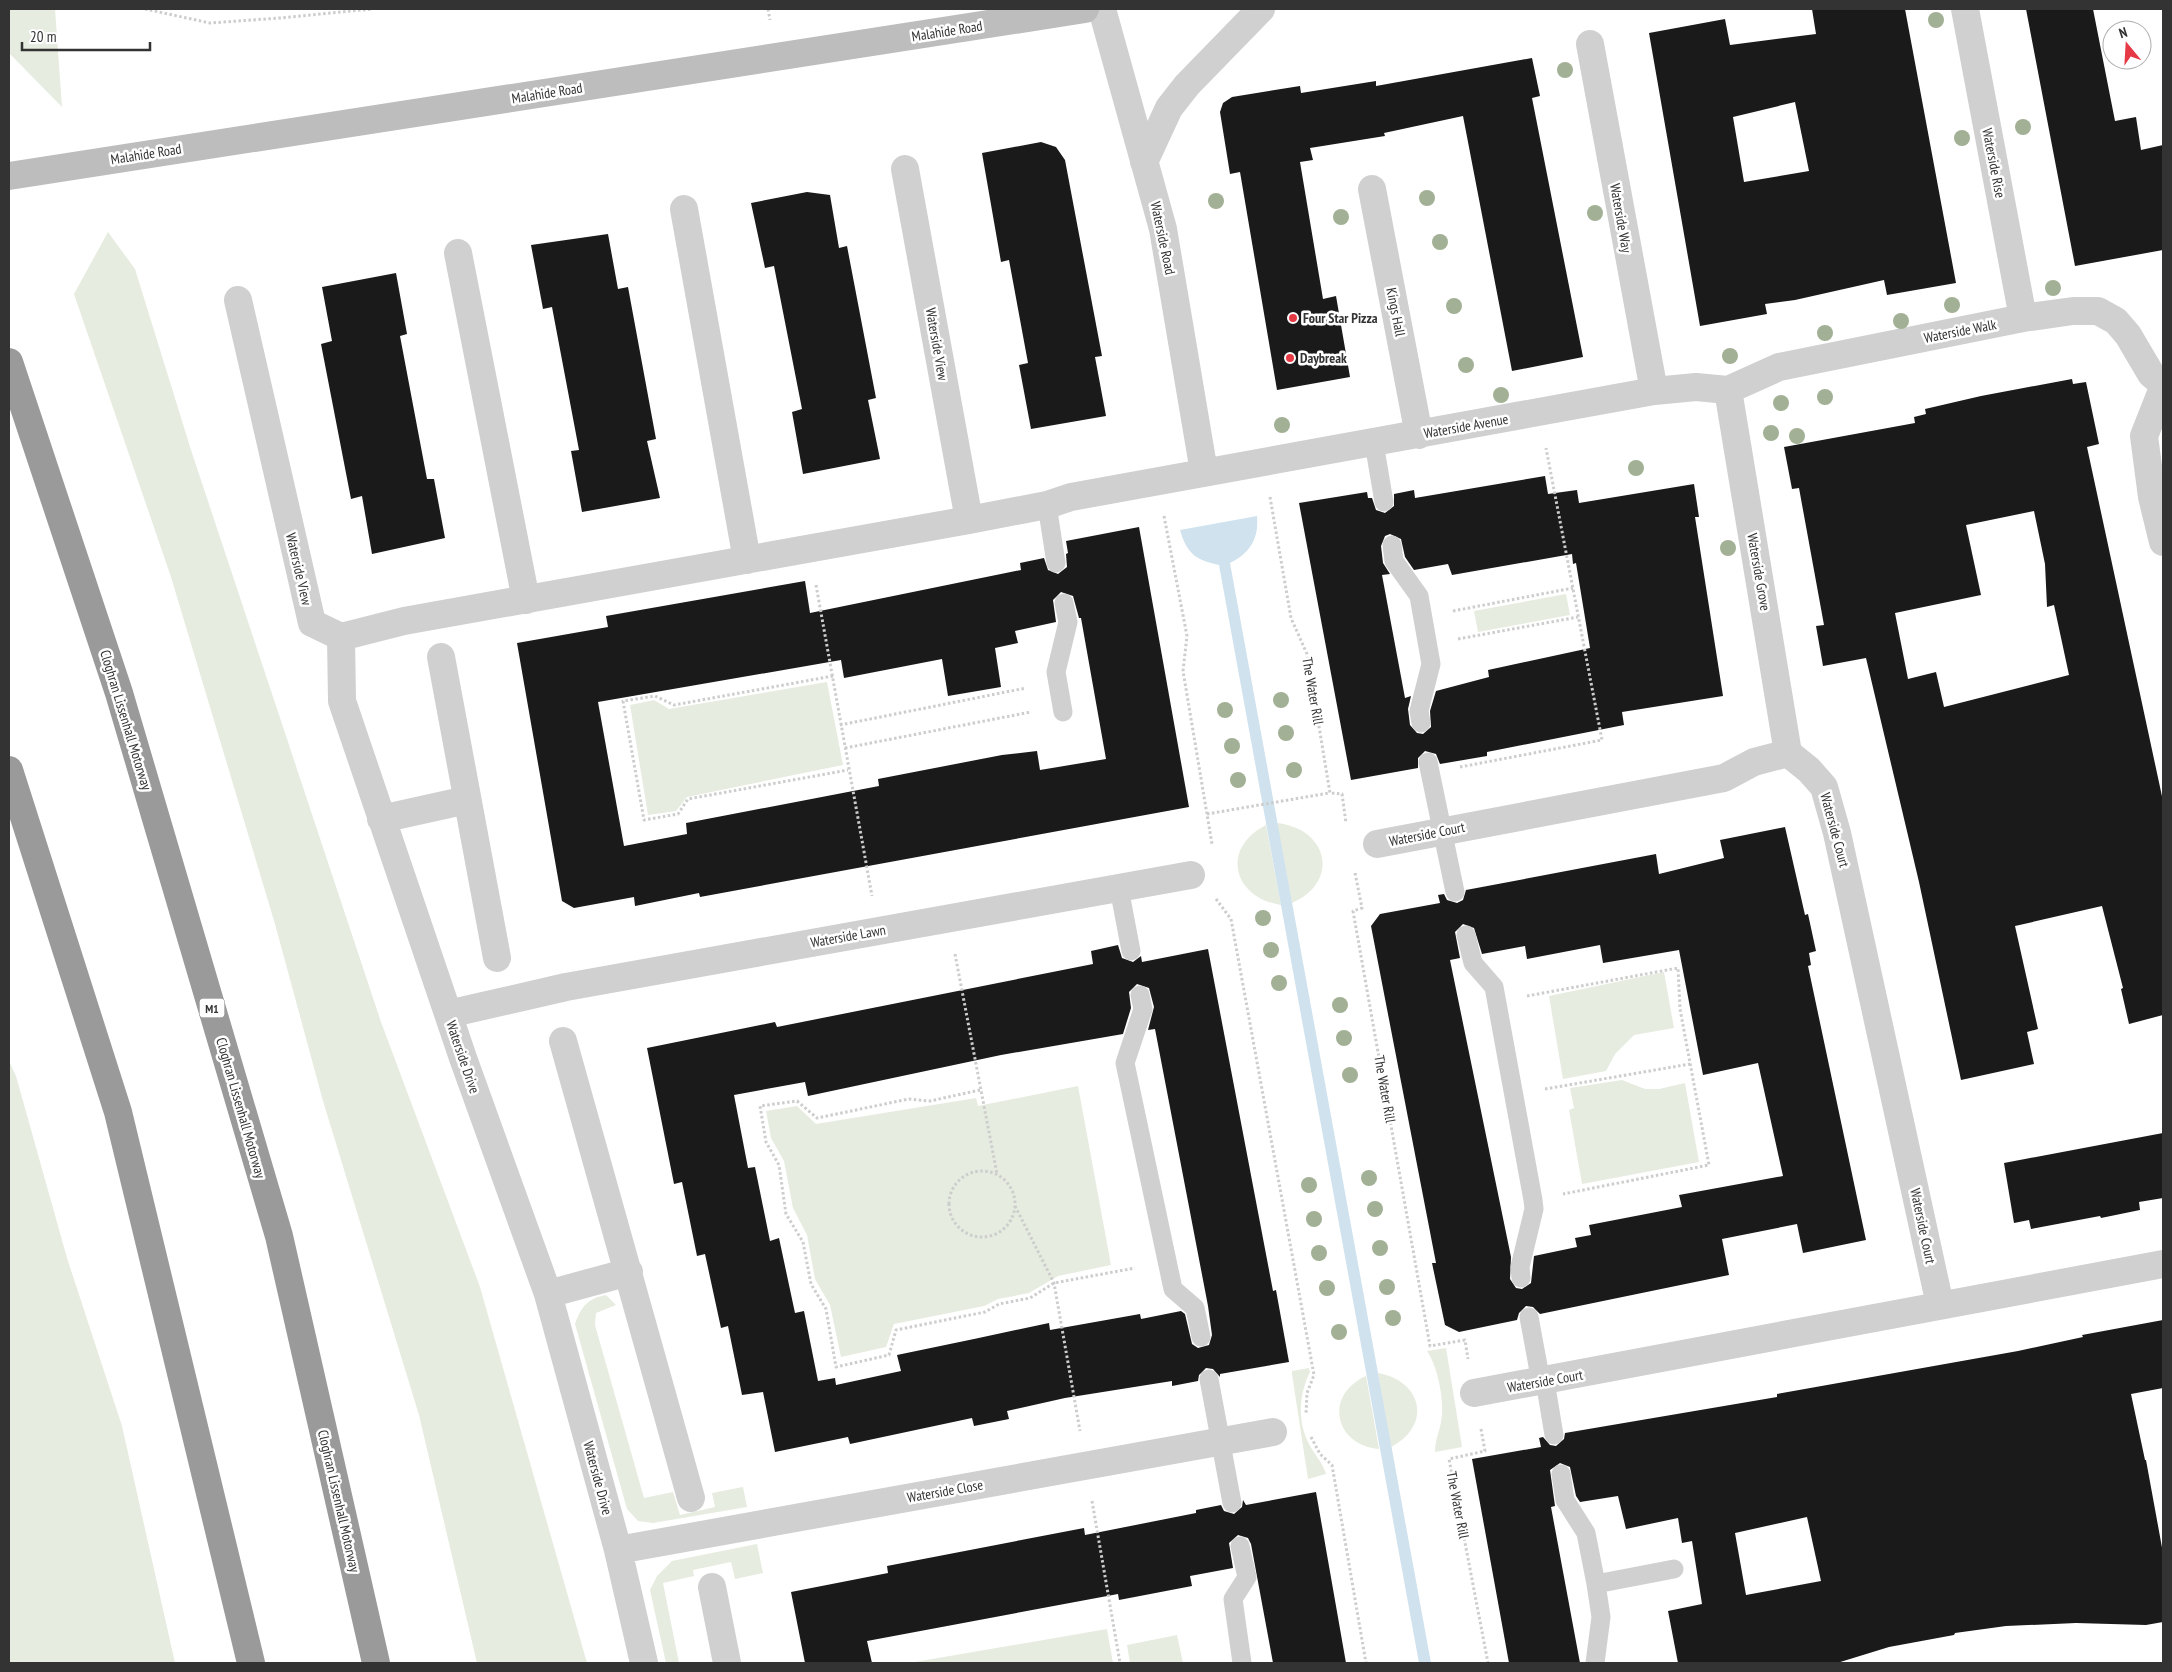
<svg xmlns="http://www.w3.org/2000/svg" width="2172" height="1672" viewBox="0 0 2172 1672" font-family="'PT Sans Narrow',sans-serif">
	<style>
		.green { fill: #e6ecdf }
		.water { fill: #cfe2ee }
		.building { fill: #1a1a1a; fill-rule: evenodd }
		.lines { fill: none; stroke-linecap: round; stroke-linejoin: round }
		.path { stroke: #cdcdcd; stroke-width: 3; stroke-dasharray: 2.5 2.5; stroke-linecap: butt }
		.lane { stroke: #d0d0d0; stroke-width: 19 }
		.street { stroke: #d0d0d0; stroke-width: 28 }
		.secondary { stroke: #bdbdbd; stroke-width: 28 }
		.highway { stroke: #9a9a9a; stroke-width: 28 }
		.tree { fill: #a2b095 }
		.poi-dot { fill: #e63946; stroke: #fff; stroke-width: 2 }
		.labels { text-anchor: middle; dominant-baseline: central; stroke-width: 5; stroke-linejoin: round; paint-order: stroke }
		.shield { fill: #fff; stroke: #707070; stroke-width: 1 }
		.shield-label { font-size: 12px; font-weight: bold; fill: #333 }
		.street-label { font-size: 14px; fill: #333; stroke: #fff }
		.poi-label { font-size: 14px; font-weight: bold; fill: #333; stroke: #fff; text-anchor: start }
	</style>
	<rect width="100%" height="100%" fill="#fff"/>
	<path class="green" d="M9,9h46l7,98 -53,-54z
		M108,232l27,37 56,181 190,572 99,265 107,376h-110l-58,-248 -96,-314 -48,-177 -104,-347 -97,-283z
		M1566,594l4,21 -92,17 -4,-21z
		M827,682l16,83 -156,32 -11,14 -28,4 -18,-110 24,-5 15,9z
		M1277,823c52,6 63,59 15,80z
		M1266,825l15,80c-49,-8 -60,-57 -15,-80z
		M1664,972l10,56 -40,7 -19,19 -9,17 -43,8 -14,-83z
		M9,1061l7,15 51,182 55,168 53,237h-166z
		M1622,1080l23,9h14l26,-6 14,79 -117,22 -13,-74 5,-2 -4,-20z
		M1078,1086l33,179 -53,11 -29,17 -31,6 -14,7 -90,18 -8,23 -45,10 -11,-52 -15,-26 -8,-44 -14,-27 -9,-47 -13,-23 -5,-27 31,-5 19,18 160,-26 2,8z
		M606,1295l10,10 -20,8 -1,12 49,173 29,-6 7,23 35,-8 -3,-14 31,-6 4,20 -94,16 -15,-2 -11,-12 -52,-185c6,-17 13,-26 31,-29z
		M1446,1348l16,99 -27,5c0,-12 4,-19 6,-30 4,-20 -3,-55 -14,-71z
		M1309,1368l1,4c-11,22 -13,49 -1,72 5,10 14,19 17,30l-18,5 -16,-105v-3z
		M1378,1373c45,8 54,53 13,74z
		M1366,1376l13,73c-45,-4 -55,-54 -13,-73z
		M757,1544l6,29 -28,6 -4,-17 -38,8 1,6 -31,7 16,80h-13l-16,-73 7,-14 15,-15z
		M1107,1629l6,34h-204z
		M1177,1635l6,28h-53l-3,-18z"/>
	<path class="water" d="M1257,516c2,23 -7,37 -27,47l201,1100h-12l-200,-1098c-23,-5 -32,-11 -39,-35z"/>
	<path class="building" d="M1812,9h93l51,274 -69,12 -3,-15 -89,20 -30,4 2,10 -67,12 -51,-293 76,-14 5,26 86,-11zM1795,102l14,69 -65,11 -11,-65z
		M2026,9h67l22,112 21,-4 5,33 22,-5v105l-88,16z
		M1532,58l8,38 -8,2 51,259 -71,14 -49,-255 -79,17 1,3 -75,12 3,12 -13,2 23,137 13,-3 14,81 -73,13 -37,-218 -10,2 -10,-62 3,-9 9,-6 68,-11 1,7 75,-12v5z
		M1041,142l15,5 9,13 37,196 -7,1 11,59 -75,13 -12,-64 9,-2 -19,-103 -8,2 -19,-109z
		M807,192l23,3 9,53 8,-2 29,152 -8,2 12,59 -77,15 -11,-62 10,-3 -28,-143 -9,2 -14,-65z
		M608,234l10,55 10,-2 28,152 -9,2 13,57 -78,14 -11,-61 8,-1 -27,-143 -9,2 -12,-64z
		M396,273l11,61 -7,2 27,143h7l11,59 -73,16 -10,-58 -11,3 -30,-155 11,-3 -10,-54z
		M2072,379l1,5 13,-2 13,62 -12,3 76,354v214l-34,9 -8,-35 2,-1 -21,-82 -87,20 23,103 -11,3 7,32 -73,16 -42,-198 -53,-224 -43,8 -7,-40 8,-1 -25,-137 -7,1 -8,-42 131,-24 -1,-6 12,-3 -1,-5 56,-13zM2034,511l11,53 2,43 7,-2 15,70 -125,32 -8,-35 -28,7 -13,-66 86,-18 -15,-70z
		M1545,476l3,18 29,-4 2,13 115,-19 5,33h-4l28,179 -101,16 2,13 -137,27v4l-47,8 -4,-10 -11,-3 -7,7v10l-67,12 -52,-277 68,-11 1,6h4l4,12 9,3 9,-7v-12l20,-4 1,8zM1390,534l11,5 4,18 9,13 34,-6 4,11 120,-21 1,10 3,-1 14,85 -102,22 1,7 -53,14 -6,20 1,16 -8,7 -6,-1 -7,-8 -2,-16 3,-13 -6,2 -23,-123 8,-1 -7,-11 -2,-17 4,-10z
		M1139,527l50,280 -489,90 -1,-4 -64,13 -1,-9 -60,11 -12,-7 -45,-258 91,-16 -2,-11 199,-35 5,32 211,-43 -1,-7 24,-5 4,12 10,4 9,-7 -1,-13 2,-1 -2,-12zM1061,592l12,4 6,22h2l25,141 -66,11 -3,-19 -35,4 -124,24 1,7 -193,37 1,11 -63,12 -26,-144 243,-42 3,18 98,-19 6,37 53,-9 -6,-39 23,-5 -3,-12 41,-9 -3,-22z
		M1785,827l20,88 3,-1 8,37 -7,2 2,12 -3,1 58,274 -63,13 -6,-29 -75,15 7,36 -189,39 -7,-7 -7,-1 -7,7 -2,7 -58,12 -14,-7 -13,-62h4l-65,-337 9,-12 60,-11 -2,-8 6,-1 3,6 10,3 6,-3 3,-10 190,-36 3,20 65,-16 -4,-18zM1463,924l11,4 8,26 43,-8 2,13 73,-14 3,18 76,-13 24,125 55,-12 25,113 -104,19 3,12 -93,18 2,10 -16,3 2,9 -43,9 -3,27 -9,6 -6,-1 -6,-9 1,-22 -61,-297 10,-2 -5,-26z
		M1118,945l4,13 11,4 8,-6 1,6 66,-13 65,342 3,-1 13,72 -69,12v3l-7,-8 -7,-1 -7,7 -1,6 -26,5v-5l-107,17 -58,13 2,8 -35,7 -2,-8 -122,26 -2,-7 -73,15 -12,-60 -21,3 -14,-69 -7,2 -16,-74 -8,2 -15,-74 -8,2 -27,-136 128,-26 2,5 316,-63 -2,-13zM1137,984l12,4 5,19 -6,23 7,-1 53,277 4,29 -3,10 -11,3 -6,-4 -7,-30 -4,-3 -40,8 -1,-5 -90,16 -1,-7 -75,16 -77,16 4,16 -65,14 -1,-7 -17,3 -14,-70 -9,2 -16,-75 -9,3 -15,-74 -7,1 -14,-73 71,-13 3,14 193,-41 122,-21 8,-26 -2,-16z
		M2163,1133v65l-24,4 1,8 -39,8 -1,-2 -69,13 -2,-9 -15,3 -10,-60z
		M2163,1320v68l-32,6 14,66h1l17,93v69l-17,3 -70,-2 -70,3 -51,7 -1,2 -65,12 -52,16h-159l-10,-52 34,-7 -10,-63 -10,2 -4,-25 -52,11 -8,-33 -38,6 -4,-6 -6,-29 -10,-4 -10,7 5,36 -4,1 29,156h-71l-37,-204 69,-12 -2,-9 4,-1 7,8 6,1 8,-7 1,-6 212,-36v-3l241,-43 65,-14 -1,-2zM1807,1517l14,64 -75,14 -11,-62z
		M1316,1492l30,171h-73l-22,-119 -3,-6 -10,-3 -9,8 4,25 -43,8 2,10 -73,14 -1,-6 -251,47 5,22h-67l-14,-71 97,-19 -1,-7 197,-38 1,7 111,-22v-3l25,-5 3,6 10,3 8,-7 1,-7 3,5z"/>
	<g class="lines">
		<path class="path" d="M145,9l65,14 70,-5 92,-9
			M768,9l2,11
			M1270,497l21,121 16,36 23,139 12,1 4,29
			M1164,516l23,120 -4,35 29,173
			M816,585l56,311
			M1453,611l120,-23
			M1458,639l120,-22
			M833,676l-159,29 -19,-9 -32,5 21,119 34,-6 10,-15 160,-29
			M840,725l186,-37
			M845,748l186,-36
			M1460,767l142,-27 -56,-292
			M1207,814l122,-21
			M1355,873l7,35 -9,3 77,435 35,-6 3,19
			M1216,899l15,20 83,456 -7,18 -1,21
			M955,954l42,220
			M1527,996l151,-28 2,41 29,156 -146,29
			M1545,1089l145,-25
			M980,1090l-50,11 -21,-2 -92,19 -20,-17 -37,5 6,36 13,23 7,49 17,28 8,42 15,25 10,58 53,-12 7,-25 89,-18 14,-8 31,-6 24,-15 81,-15
			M949 1204a33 33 0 1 1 66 0a33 33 0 1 1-66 0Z
			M1015,1206l39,77 26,148
			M1481,1429l4,22 -36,8 39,204
			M1311,1437l9,17 12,11 34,198
			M1092,1501l28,162"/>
		<path class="lane" d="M1374,443l10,59
			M1047,505l9,58
			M1392,545l2,16 25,35 12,68 -12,47 2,12
			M1063,712l-7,-40 12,-50 -4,-19
			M1428,762l27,130
			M1119,888l12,63
			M1466,935l7,28 21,24 39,213 1,9 -14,58 1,11
			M1140,995l3,14 -18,54 48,226 22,19 6,29
			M1529,1317l12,65
			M1209,1379l23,124
			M1545,1381l9,54
			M1561,1474l4,26 21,33 10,51 5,33 -6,46
			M1240,1546l7,31 -14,22 9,64
			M1596,1584l78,-15"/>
		<path class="street" d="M1102,9l61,220 41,243
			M1965,9l58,309
			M1590,44l64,347
			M1144,162l25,-54 18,-23 74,-76
			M905,169l64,351
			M1372,189l47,246
			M684,209l63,351
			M458,253l68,347
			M238,300l74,323 29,14 63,-16 565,-101 78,-15 24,-8 583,-106 42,-4 32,3 51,-23 244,-49 50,-7h25l18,10 12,14 23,39 12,10
			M2163,388l-19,48 8,61 11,45
			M1728,390l60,363
			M341,637l1,64 121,357 85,236 70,256 26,113
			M441,657l56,301
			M381,819l86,-19
			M1377,844l347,-66 30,-16 34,-9 21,17 15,17 13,46 103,472
			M448,1014l118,-27 625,-112
			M563,1041l128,457
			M548,1294l81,-22
			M1474,1393l689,-129
			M618,1550l655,-118
			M712,1587l15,76"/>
		<path class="secondary" d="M9,176l1076,-167"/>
		<path class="highway" d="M9,362l110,331 160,543 97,427
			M9,770l109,342 133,551"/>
	</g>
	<g class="tree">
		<circle cx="1936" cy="20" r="8"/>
		<circle cx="1565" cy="70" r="8"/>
		<circle cx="2023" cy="127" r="8"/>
		<circle cx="1962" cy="138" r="8"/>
		<circle cx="1427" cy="198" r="8"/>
		<circle cx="1216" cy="201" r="8"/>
		<circle cx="1595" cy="213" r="8"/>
		<circle cx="1341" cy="217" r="8"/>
		<circle cx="1440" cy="242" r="8"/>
		<circle cx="2053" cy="288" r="8"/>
		<circle cx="1952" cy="305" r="8"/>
		<circle cx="1454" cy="306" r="8"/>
		<circle cx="1901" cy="321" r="8"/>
		<circle cx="1825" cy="333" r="8"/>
		<circle cx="1730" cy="356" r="8"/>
		<circle cx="1466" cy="365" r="8"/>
		<circle cx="1501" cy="395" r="8"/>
		<circle cx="1825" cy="397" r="8"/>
		<circle cx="1781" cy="403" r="8"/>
		<circle cx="1282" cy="425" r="8"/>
		<circle cx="1771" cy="433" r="8"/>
		<circle cx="1797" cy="436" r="8"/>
		<circle cx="1636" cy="468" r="8"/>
		<circle cx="1728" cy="548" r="8"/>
		<circle cx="1281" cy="700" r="8"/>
		<circle cx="1225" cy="710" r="8"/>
		<circle cx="1286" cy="733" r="8"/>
		<circle cx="1232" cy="746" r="8"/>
		<circle cx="1294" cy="770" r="8"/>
		<circle cx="1238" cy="780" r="8"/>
		<circle cx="1263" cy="918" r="8"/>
		<circle cx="1271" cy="950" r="8"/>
		<circle cx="1279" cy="983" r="8"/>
		<circle cx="1340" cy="1005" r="8"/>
		<circle cx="1344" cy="1038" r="8"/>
		<circle cx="1350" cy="1075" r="8"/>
		<circle cx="1369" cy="1178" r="8"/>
		<circle cx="1309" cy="1185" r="8"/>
		<circle cx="1375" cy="1209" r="8"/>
		<circle cx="1314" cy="1219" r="8"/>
		<circle cx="1380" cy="1248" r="8"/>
		<circle cx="1319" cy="1253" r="8"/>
		<circle cx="1387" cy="1287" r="8"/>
		<circle cx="1327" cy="1288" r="8"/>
		<circle cx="1393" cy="1318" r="8"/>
		<circle cx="1339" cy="1332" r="8"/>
	</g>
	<g class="poi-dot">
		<circle cx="1293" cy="318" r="5"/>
		<circle cx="1290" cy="358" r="5"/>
	</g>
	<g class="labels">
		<rect class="shield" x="199.5" y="998.5" width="25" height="19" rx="4"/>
		<g class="shield-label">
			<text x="212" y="1008">M1</text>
		</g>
		<g class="street-label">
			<text transform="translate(947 31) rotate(-9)">Malahide Road</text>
			<text transform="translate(547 93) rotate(-9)">Malahide Road</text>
			<text transform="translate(146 154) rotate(-9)">Malahide Road</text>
			<text transform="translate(1994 163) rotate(79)">Waterside Rise</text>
			<text transform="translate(1621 218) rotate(80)">Waterside Way</text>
			<text transform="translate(1163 238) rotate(78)">Waterside Road</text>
			<text transform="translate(1396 312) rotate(79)">Kings Hall</text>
			<text transform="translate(1960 331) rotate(-11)">Waterside Walk</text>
			<text transform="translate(937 344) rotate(80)">Waterside View</text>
			<text transform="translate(1466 426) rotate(-10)">Waterside Avenue</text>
			<text transform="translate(299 569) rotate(77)">Waterside View</text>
			<text transform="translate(1759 572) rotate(80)">Waterside Grove</text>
			<text transform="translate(1313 691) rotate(80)">The Water Rill</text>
			<text transform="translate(126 720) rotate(73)">Cloghran Lissenhall Motorway</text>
			<text transform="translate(1835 830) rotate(75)">Waterside Court</text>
			<text transform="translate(1427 834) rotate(-11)">Waterside Court</text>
			<text transform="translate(848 936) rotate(-10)">Waterside Lawn</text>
			<text transform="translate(463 1057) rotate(71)">Waterside Drive</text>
			<text transform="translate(1385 1089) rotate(80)">The Water Rill</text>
			<text transform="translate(241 1108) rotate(74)">Cloghran Lissenhall Motorway</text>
			<text transform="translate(1923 1226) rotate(78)">Waterside Court</text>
			<text transform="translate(1545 1381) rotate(-10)">Waterside Court</text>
			<text transform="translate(598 1478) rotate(75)">Waterside Drive</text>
			<text transform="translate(945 1491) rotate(-10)">Waterside Close</text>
			<text transform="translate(339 1501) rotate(77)">Cloghran Lissenhall Motorway</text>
			<text transform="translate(1458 1505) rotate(79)">The Water Rill</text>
		</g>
		<g class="poi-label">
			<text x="1303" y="318">Four Star Pizza</text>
			<text x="1300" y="358">Daybreak</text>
		</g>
	</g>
	<rect width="2172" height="1672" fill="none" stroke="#333333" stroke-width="20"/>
	<g transform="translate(2127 45) rotate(342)"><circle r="24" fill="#ffffff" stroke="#adadad"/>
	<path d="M0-4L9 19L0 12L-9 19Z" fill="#e63946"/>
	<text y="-8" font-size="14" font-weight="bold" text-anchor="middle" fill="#333333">N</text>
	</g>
	<path d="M22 42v8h128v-8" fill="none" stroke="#333333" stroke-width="2.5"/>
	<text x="30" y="42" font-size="15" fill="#333333" stroke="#ffffff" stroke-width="4" paint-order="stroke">20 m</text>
</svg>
